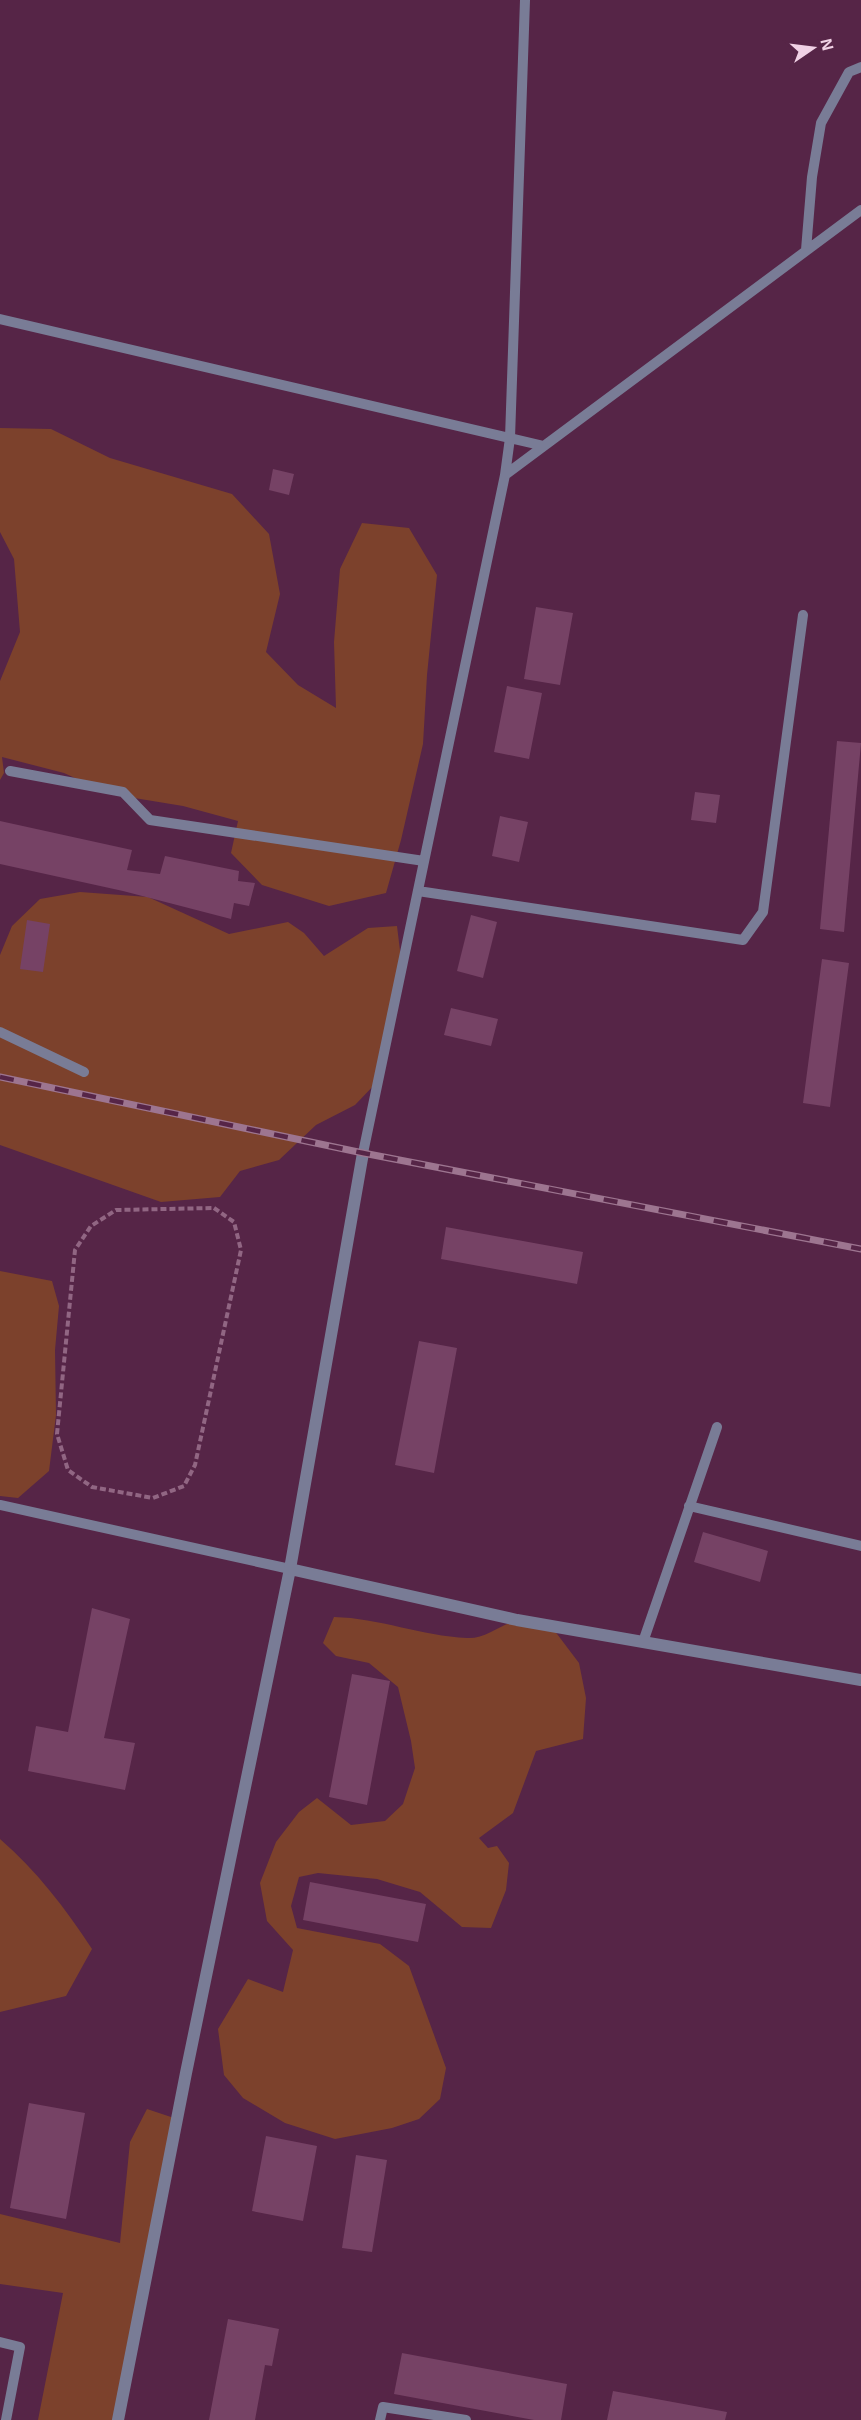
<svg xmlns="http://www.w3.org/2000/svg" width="861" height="2420" viewBox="0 0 861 2420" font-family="Helvetica,sans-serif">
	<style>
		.green { fill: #7c412c }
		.building { fill: #764265 }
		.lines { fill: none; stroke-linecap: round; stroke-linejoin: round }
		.path { stroke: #916683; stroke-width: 4; stroke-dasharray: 6 3; stroke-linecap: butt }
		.lane { stroke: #797c96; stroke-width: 10 }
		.street { stroke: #797c96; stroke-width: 12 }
		.rail-casing { stroke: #9d7590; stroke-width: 7 }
		.rail { stroke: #562547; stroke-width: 4.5; stroke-dasharray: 14; stroke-linecap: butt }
	</style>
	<rect width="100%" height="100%" fill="#562547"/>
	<path class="green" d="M0,428l51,1 59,29 122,36 37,40 11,60 -14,58 32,33 38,23 -2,-66 6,-73 22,-46 47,5 28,47 -10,100 -4,69 -22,96 -15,53 -57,13 -67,-21 -31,-32 7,-32 -55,-15 -73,-12 -46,-21 -62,-16 2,16 -4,7v-99l20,-49 -6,-73 -14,-27z
		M80,892l68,5 81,37 59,-12 16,11 20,23 44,-28 29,-2 5,41 -24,114 -23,24 -39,20 -37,35 -39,11 -20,26 -59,5 -161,-57v-190l12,-29 28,-27z
		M0,1271l52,10 7,25 -4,44 1,65 -7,56 -31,27 -18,-2z
		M334,1617c45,1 88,19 133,21 18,1 31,-12 48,-17 9,-3 26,3 36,5l28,37 7,35 -3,41 -47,12 -23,62 -34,25 9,10 9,-2 12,17 -3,27 -15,38 -29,-1 -42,-35 -43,-13 -59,-6 -19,4 -8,29 6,22 83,16 29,22 37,102 -6,31 -21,20 -27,9 -57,11 -50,-16 -42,-25 -19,-23 -6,-46 30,-50 35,13 10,-42 -26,-29 -7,-38 16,-41 23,-30 18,-14 34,27 34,-4 18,-17 12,-36 -4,-27 -13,-54 -29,-24 -33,-7 -13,-13z
		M0,1839c37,32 65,69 92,110l-26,47 -66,16z
		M147,2109l30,10 -64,301h-75l25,-127 -63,-9v-70l120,29 10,-101z"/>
	<path class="building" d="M273,469l21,5 -5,21 -20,-5z
		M536,607l37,6 -13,72 -36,-6z
		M507,686l35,7 -13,66 -35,-7z
		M837,741l24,2 -17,189 -24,-3z
		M695,792l25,3 -4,28 -25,-3z
		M500,816l28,6 -9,40 -27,-6z
		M0,821l132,29 -5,20 33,4 5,-18 74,15 -1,10 17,2 -6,23 -15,-3 -3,16 -108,-28 -123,-27z
		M471,915l26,7 -14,56 -26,-7z
		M27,920l23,4 -7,48 -23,-3z
		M822,959l27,4 -19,144 -27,-4z
		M451,1008l47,11 -7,27 -47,-11z
		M446,1227l137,25 -6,32 -136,-25z
		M419,1341l38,7 -23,125 -39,-8z
		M703,1532l65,19 -8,31 -66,-20z
		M92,1608l38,11 -26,119 31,5 -10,47 -97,-19 8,-45 32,6z
		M352,1674l38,7 -23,124 -38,-8z
		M310,1882l116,22 -8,38 -115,-22z
		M29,2103l56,10 -19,106 -56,-11z
		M266,2136l51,10 -14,75 -51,-10z
		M356,2155l31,5 -15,92 -30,-4z
		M228,2319l51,10 -7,37 -7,-1 -10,55h-46z
		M402,2353l165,31 -6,36h-27l-140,-26z
		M613,2391l114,21 -2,8h-118z"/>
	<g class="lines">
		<path class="path" d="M214,1208l20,14 7,28 -46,215 -11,21 -31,12 -61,-11 -24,-17 -11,-36 18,-184 16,-24 25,-16z"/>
		<path class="lane" d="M806,250l6,-73 9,-54 28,-51 12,-5
			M0,319l544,127
			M505,475l5,-37 15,-438
			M10,771l113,21 27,28 274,41
			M418,891l325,49 20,-28 40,-297
			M0,1032l84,40
			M363,1153l142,-678 356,-265
			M0,1505l290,64
			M689,1506l172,40
			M643,1642l74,-215
			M0,2342l20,5 -14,73
			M380,2420l3,-13 83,13"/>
		<path class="street" d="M290,1569l227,51 344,60
			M118,2420l68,-347 104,-504 73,-416"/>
		<defs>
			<path id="rail" d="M0,1077l363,76 498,96"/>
		</defs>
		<use href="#rail" class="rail-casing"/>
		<use href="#rail" class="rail"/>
	</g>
	<g transform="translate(813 48) rotate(76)" stroke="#562547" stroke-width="4.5" paint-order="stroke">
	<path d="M0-4.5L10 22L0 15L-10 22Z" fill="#f0d1e5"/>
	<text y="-9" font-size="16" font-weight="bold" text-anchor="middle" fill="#f0d1e5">N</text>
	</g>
</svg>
